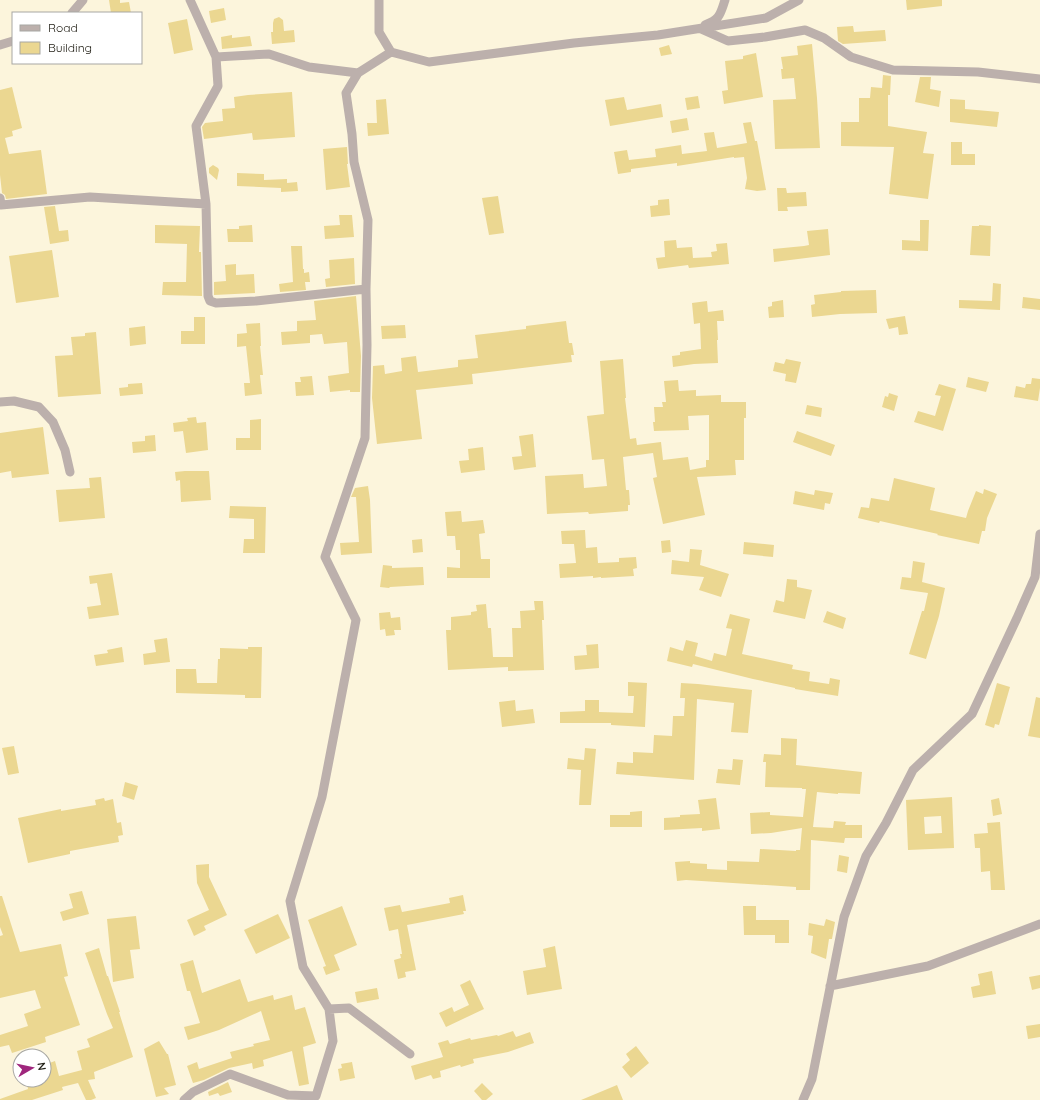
<svg xmlns="http://www.w3.org/2000/svg" width="1040" height="1100" viewBox="0 0 1040 1100" font-family="Quicksand,sans-serif">
	<style>
		.building { fill: #ebd791; fill-rule: evenodd }
		.lines { fill: none; stroke-linecap: round; stroke-linejoin: round }
		.street { stroke: #bcb0ac; stroke-width: 9 }
	</style>
	<rect width="100%" height="100%" fill="#fcf5dc"/>
	<path class="building" d="M109,0h11v3l9,-1 2,11h-20z
		M906,0h36v6l-35,4z
		M224,8l2,12 -15,3 -2,-12z
		M279,17l4,3 1,11 10,-1 1,12 -23,2 -1,-12h2v-9l1,-4z
		M187,19l6,31 -19,4 -6,-31z
		M853,26l1,6 31,-2 1,11 -43,3 -5,-3 -1,-14z
		M232,35v3l18,-2 2,10 -30,3 -1,-12z
		M812,44l5,54 3,50 -45,1 -2,-49 23,-1 -2,-21 -12,1 -1,-10h2l-2,-12 17,-2 -1,-9z
		M669,45l3,9 -11,2 -2,-8z
		M756,53l7,44 -39,7 -2,-13 6,-1 -3,-29 18,-2v-3z
		M883,75l8,1 -1,19h-2v31l39,6 -4,21 11,1 -6,45 -39,-5 5,-47 -53,-1v-24h18v-24h11l1,-11 11,1z
		M920,77h11l-1,12 11,2 -2,16 -24,-5z
		M12,87l10,41 -10,3 1,5 -8,2 4,16 32,-4 6,44 -41,5 -1,-4 -3,-2 -2,-18v-85z
		M292,92l3,45 -42,3 -1,-7 -48,6 -2,-12 3,-4 18,-2 -1,-12 13,-1 -1,-11 14,-2z
		M698,96l2,12 -13,2 -2,-12z
		M624,97l3,13 34,-6 2,13 -53,9 -5,-26z
		M386,99l3,35 -21,2 -1,-13h10l-1,-23z
		M950,99l15,1v9l34,3 -2,15 -47,-5z
		M687,118l2,12 -17,3 -2,-12z
		M751,122l4,19h2l9,49 -9,1 -12,-2 2,-11 -3,-21 -10,1v-1l-57,9v-3l-46,6v3l-13,2 -4,-22 13,-2 2,10 27,-3 -1,-8 26,-4 1,9 25,-3 -3,-18 10,-1 3,16 30,-5 -4,-20z
		M951,142h11v12h13v11h-24z
		M347,147l1,17h-1l3,23 -24,3 -3,-41z
		M213,165l5,3 1,2 -2,10 -8,-7v-5z
		M237,173l27,1v6l23,-1v4l10,-1 1,9 -17,1v-4l-44,-2z
		M777,188h9l1,5 19,-1 1,14 -20,1 1,4h-10z
		M498,196l6,37 -15,2 -7,-37z
		M669,199l1,16 -19,2 -1,-11 8,-1v-5z
		M55,206l4,25 9,-1 1,11 -19,3 -6,-37z
		M339,215h13l2,22 -29,2 -1,-13 16,-1z
		M920,220h9l-1,31 -26,-1v-10l18,1z
		M155,225l45,1 -1,26h2l1,44 -40,-1 1,-13h23l1,-38 -32,-1z
		M252,225l1,17h-25l-1,-13h12v-3z
		M979,225l12,1 -1,30 -20,-1 2,-29h7z
		M828,229l2,26 -56,7 -1,-13 31,-3 5,-1 -2,-14z
		M676,240l1,8 15,-1 1,11 19,-1 -1,-5 6,-1 -1,-7 11,-1 2,21 -40,4 -1,-3 -30,4 -2,-11 9,-1 -1,-16z
		M291,246h11l1,23h1v4l5,-1 1,10h-5l1,8 -26,2 -1,-8 14,-2z
		M52,250l7,47 -43,6 -7,-47z
		M354,258l1,26 -29,3 -1,-8 5,-1 -1,-18z
		M236,264v11l18,-1 1,19 -41,2v-13l12,-1 -1,-16z
		M993,283l8,1 -1,26 -41,-2v-8l33,1z
		M876,290l1,23 -37,1 -28,3 -1,-12 4,-1 -1,-9 27,-3v-1z
		M356,296l5,60 -1,36h-10v-2l-20,2 -2,-16 21,-3 -2,-31 -23,2 -2,-10 -12,1v8l-28,2 -1,-13 16,-1v-10l19,-1 -2,-19z
		M1023,297l17,2v11l-18,-2z
		M783,300l1,17 -15,1 -1,-11 4,-1v-4z
		M707,301l1,11 15,-2 1,11h-7l1,19h-1l1,23 -24,1 -21,3 -1,-11 8,-1v-3l21,-3 -1,-26 -6,1 -2,-21z
		M905,316l3,18 -9,1 -1,-8 -9,2 -3,-10z
		M194,317h11v27h-24v-13h13z
		M566,321l3,22h3l2,12h-3l1,7 -100,12 1,10 -57,6 6,49 -45,5 -5,-46 1,-32 11,-1 1,9 17,-3 -1,-13 15,-2 2,16 40,-5v-7l20,-2 -3,-23 51,-6v-3z
		M260,323l1,23h-1l3,29h-3l2,19 -17,2 -1,-13h6l-4,-37 -9,1v-13l10,-1 -1,-9z
		M405,325l1,13 -24,1 -1,-13z
		M145,326l1,18 -16,2 -1,-18z
		M96,332l5,62 -43,3 -3,-41 18,-1 -2,-18 14,-1v-3z
		M623,359l3,39h-1l5,41 6,-1 1,7 24,-3 2,18 25,-3 2,13 16,-3v-7h3v-45l-21,1 1,14 -35,1 -1,-9h2l-1,-15h9l-1,-5h4l-2,-21 14,-1 1,11 17,-1v6l25,-1v7h25v16h-2v42h-9l1,15 -39,2 8,38 -42,9 -10,-46 4,-1 -4,-24 -30,4 3,33h3l1,15h-2v6l-39,3 -1,-2 -41,2 -2,-38 38,-2 1,14 23,-2 -3,-27 -12,1 -5,-44 17,-2 -4,-53z
		M786,359l15,3 -5,21 -11,-2 1,-7 -13,-3 2,-9 9,2z
		M312,376l2,19 -18,1 -1,-14h6l-1,-5z
		M968,377l21,5 -3,10 -20,-5z
		M1032,378l8,1v9l-2,13 -24,-4 2,-11 9,2 1,-4h5z
		M142,383l1,11 -23,2 -1,-8 9,-1v-3z
		M939,384l17,5 -13,42 -29,-9 4,-11 17,5 6,-20 -6,-1z
		M889,393l9,3 -4,15 -12,-4 3,-11 3,1z
		M807,405l15,3 -1,9 -16,-3z
		M196,417l1,6 9,-1 2,28 -22,3 -3,-22 -9,1 -1,-9 15,-2 -1,-3z
		M261,419v31h-25v-12h14v-18z
		M43,427l6,47 -37,4 -1,-7 -11,2v-40z
		M797,431l38,14 -4,11 -38,-14z
		M533,434l3,33 -22,3 -2,-13 10,-1 -3,-20z
		M155,435l1,16 -23,2 -1,-11 13,-1v-5z
		M483,447l2,23 -24,3 -2,-12 10,-1 -1,-11z
		M185,471h24l2,29 -30,2 -1,-22 -4,1 -1,-9z
		M101,477l4,41 -46,4 -3,-32 34,-2 -1,-10z
		M894,478l41,10 -5,22 36,8 2,-7 8,-20 7,3 1,-5 13,5 -10,24 -2,13h-3l-3,13 -42,-9 1,-1 -58,-13 -1,2 -21,-5 3,-11 8,1 2,-10 18,3z
		M368,486l2,14 2,53 -31,2 -1,-12 19,-1 -3,-45h-5l4,-9z
		M815,490l18,3 -3,11 -5,-1 -1,7 -31,-6 2,-13 19,4z
		M230,506l36,1 -1,46h-22l1,-14h10v-20l-25,-1z
		M461,511l1,11 21,-2 2,13 -6,1 2,25h9v19h-43v-11l13,1v-18h-4l-1,-14h-8l-2,-24z
		M585,530l1,18 11,-1 1,16 21,-1v-4l17,-1 1,11 -4,1 1,7 -33,2v-1l-8,1v-2l-33,2 -1,-14 17,-1 -2,-19h-12l-1,-13z
		M422,539l1,13 -10,1 -1,-13z
		M670,540l1,12 -9,1 -1,-12z
		M744,542l30,3 -1,12 -30,-3z
		M690,549l12,1 -2,15 29,9 -8,23 -22,-7 5,-13 -33,-3 1,-14 17,2z
		M913,561l12,2 -3,19 23,6 -6,28 -13,43 -17,-5 13,-43h2l4,-18 -28,-4 2,-12 9,1z
		M383,565l9,1v2l31,-1 1,18 -34,2 -1,1 -9,-1z
		M112,573l7,42 -30,4 -2,-12 14,-2 -4,-22 -7,1 -1,-8z
		M787,579l10,1v7l15,3 -7,29 -32,-7 3,-12 8,2z
		M534,601h9l1,19h-2l2,50 -36,1v-4l-60,3 -2,-40h5v-13l20,-2v-3l6,-1 -1,-6 10,-1 2,24h3l2,29h20l-1,-29h9l-1,-17 15,-1z
		M827,611l19,7 -3,11 -20,-7z
		M390,612l1,6 9,-1 1,13h-7l1,5 -9,1 -1,-7 -5,1 -1,-17z
		M730,614l20,5 -8,35 51,11 -1,4 18,3 -1,9 20,3 1,-6 10,2 -2,16 -43,-7v-1l-42,-9 -60,-15 -1,3 -25,-6 3,-14 13,4 3,-11 12,3 -3,13 17,5 2,-8 12,3 6,-27 -6,-1z
		M167,638l3,24 -26,3 -1,-11 13,-2 -2,-12z
		M598,644l1,24 -24,2 -1,-14 13,-1 -1,-10z
		M122,647l2,15 -28,4 -2,-11 14,-2 -1,-3z
		M248,647h14l-1,51h-16v-3l-69,-2v-24h20l1,14h20l1,-24h2v-11l28,1z
		M628,682l19,1 -2,44 -34,-2v-2h-51v-11l25,-1v-11h14v12l34,1 1,-17h-6z
		M681,683l17,1 54,6 -4,43 -17,-1 3,-29 -37,-4 -3,81 -78,-6 1,-12 16,1v-11l20,1 1,-18 18,1 1,-20h11l1,-18h-5z
		M997,683l13,4 -11,38 -4,-1 -1,4 -9,-3z
		M1036,697l4,1v40l-12,-2z
		M515,700l1,11 17,-2 2,14 -33,4 -3,-25z
		M781,738l16,1 -1,26 66,7 -2,22 -22,-1v1l-21,-2 -4,35 20,1 1,-7 12,1 -1,3h17v13h-17l-1,5 -33,-3 -1,50h-14v-3l-110,-7 -9,1 -2,-19 15,-1v2l17,1v5l20,1v-9l32,1 1,-13 36,2v-1h4l2,-22 -31,5 -20,1 -1,-21 20,-1v3l33,2 3,-28h-4v-1l-37,-1 1,-25h-3l1,-8 17,1z
		M14,746l5,27 -11,2 -6,-27z
		M585,748l11,1 -5,56h-12l2,-35 -14,-1 1,-11 16,2z
		M733,759l10,1 -3,25 -24,-2 2,-14 14,1z
		M125,782l13,4 -4,14 -12,-4z
		M952,797l2,51 -46,2 -2,-50zM941,816l1,17 -17,1 -1,-17z
		M104,798l1,3 8,-2 4,24 4,-1 2,13 -5,1 1,6 -49,9v3l-42,9 -10,-45 43,-9v2l35,-6 -1,-5z
		M716,798l4,31 -18,2v-3l-38,2v-12l16,-1v-2l20,-1 -2,-14z
		M999,798l3,16 -9,2 -2,-16z
		M642,811v16h-32v-12h20v-3z
		M1000,822l5,68h-14l-1,-19 -9,1 -1,-24h-5l-1,-14 14,-1 -1,-10z
		M839,855l10,2 -2,16 -10,-2z
		M209,864v13l18,38 -23,11 2,4 -12,6 -7,-16 22,-10 -12,-27 -1,-18z
		M82,891l7,23 -26,7 -3,-9 13,-4 -4,-14z
		M463,895l3,16h-3l1,3 -57,11 9,45 -11,2 1,5 -8,2 -4,-19 7,-2 -1,-4h2l-4,-25 -9,2 -5,-23 16,-3 2,7 48,-9 -1,-5z
		M0,896h2l18,56 41,-8 7,32 -4,1 16,48 -35,12 1,5 -34,11 -3,-8 -9,2v-12l28,-9 -4,-12 17,-6 -6,-18 -35,8v-62l3,-1 -3,-8z
		M342,906l15,39 -23,10 6,15 -14,5 -3,-8 3,-1 -18,-46z
		M743,906h13v14h33v23h-14v-8h-31z
		M278,914l12,24 -34,16 -12,-24z
		M136,916l4,33 -10,1 4,28 -21,4 -6,-63z
		M826,919l9,3 -3,17h-3l-3,20 -15,-6 2,-17 -5,-1 1,-12 15,3z
		M555,946l7,43 -35,6 -4,-24 23,-4 -3,-18z
		M99,948l8,28h1l12,36h-1l14,45 -39,15 1,7 -7,1 8,18 -5,2h-5l-8,-17 -16,4 1,3 -31,10h-32v-1l28,-10 -2,-9h18v-15l11,-4 4,15 23,-6 -5,-19 13,-4 -3,-8 26,-11 -6,-14 -22,-61z
		M193,960l9,33 38,-14 8,23 25,-7 1,5 18,-5 3,15 10,-3 11,36 -13,4 6,37 -10,2 -7,-35 -29,9 1,6 -11,3 -1,-6 -23,5 -25,12 -11,3 -6,-17 10,-4 2,7 33,-11 -2,-6 24,-6 -1,-2 17,-4 -9,-29 -42,19 -31,10 -4,-13 16,-4 -10,-32h-3l-7,-27z
		M992,971l4,23 -23,4 -2,-11 9,-2 -2,-11z
		M1040,975v13l-8,2 -3,-13z
		M470,980l14,29 -38,18 -7,-14 13,-6 2,5 15,-7 -9,-20z
		M377,988l2,11 -22,4 -2,-11z
		M1040,1024v13l-12,2 -2,-13z
		M513,1031l3,6 14,-5 4,11 -26,9 -35,7 1,4 -13,4 -1,-2 -20,6 1,6 -8,2 -2,-4 -16,5 -4,-14 32,-9 -5,-14 10,-3 2,4 20,-6 1,2 26,-5 1,1z
		M159,1041l8,13h1l8,31 -12,3 5,6 -13,3 -12,-48z
		M636,1046l13,17 -18,15 -9,-11 8,-7 -4,-6z
		M352,1062l3,16 -15,3 -2,-12 4,-1 -1,-4z
		M228,1082l4,10 -12,4 -2,-3 -9,3 -1,-4z
		M482,1083l11,11 -7,6h-4l-8,-9z
		M617,1085l6,15h-42z"/>
	<g class="lines">
		<path class="street" d="M190,0l26,57 2,29 -22,40 10,78 2,92 2,5 6,2 40,-2 110,-12
			M379,0v32l12,20 38,10 145,-19 84,-8 108,-17 33,-18
			M72,13l11,-13
			M705,25c15,-6 15,-10 20,-25
			M701,29l27,12 37,-4 40,-7 19,8 27,19 42,13 85,2 62,7
			M0,45l13,-4
			M216,57l53,-3 40,13 49,6 33,-21
			M0,198l1,7 89,-8 116,7
			M0,402l14,-1 25,6 14,15 12,28 5,22
			M830,986l98,-20 112,-42
			M329,1009l20,-1 61,46
			M184,1100l9,-8 37,-18 58,21 28,1 17,-55 -4,-32 -26,-42 -13,-66 32,-104 34,-177 -31,-63 40,-119 2,-93 -1,-56 2,-69 -14,-58 -2,-28 -6,-41 12,-20
			M803,1100l9,-21 32,-162 22,-61 20,-33 27,-53 59,-56 45,-96 18,-41 5,-43"/>
	</g>
	<rect x="12" y="12" width="130" height="52" fill="#ffffff" stroke="#a7a7a3"/>
	<rect x="20" y="25" width="20" height="6" fill="#bcb0ac" stroke="#a7a7a3"/>
	<text x="48" y="32" font-size="12" fill="#242219">Road</text>
	<rect x="20" y="42" width="20" height="12" fill="#ebd791" stroke="#a7a7a3"/>
	<text x="48" y="52" font-size="12" fill="#242219">Building</text>
	<g transform="translate(32 1068) rotate(81)"><circle r="19" fill="#ffffff" stroke="#a7a7a3"/>
	<path d="M0-3L7 15L0 10L-7 15Z" fill="#9f267d"/>
	<text y="-6" font-size="11" font-weight="bold" text-anchor="middle" fill="#242219">N</text>
	</g>
</svg>
